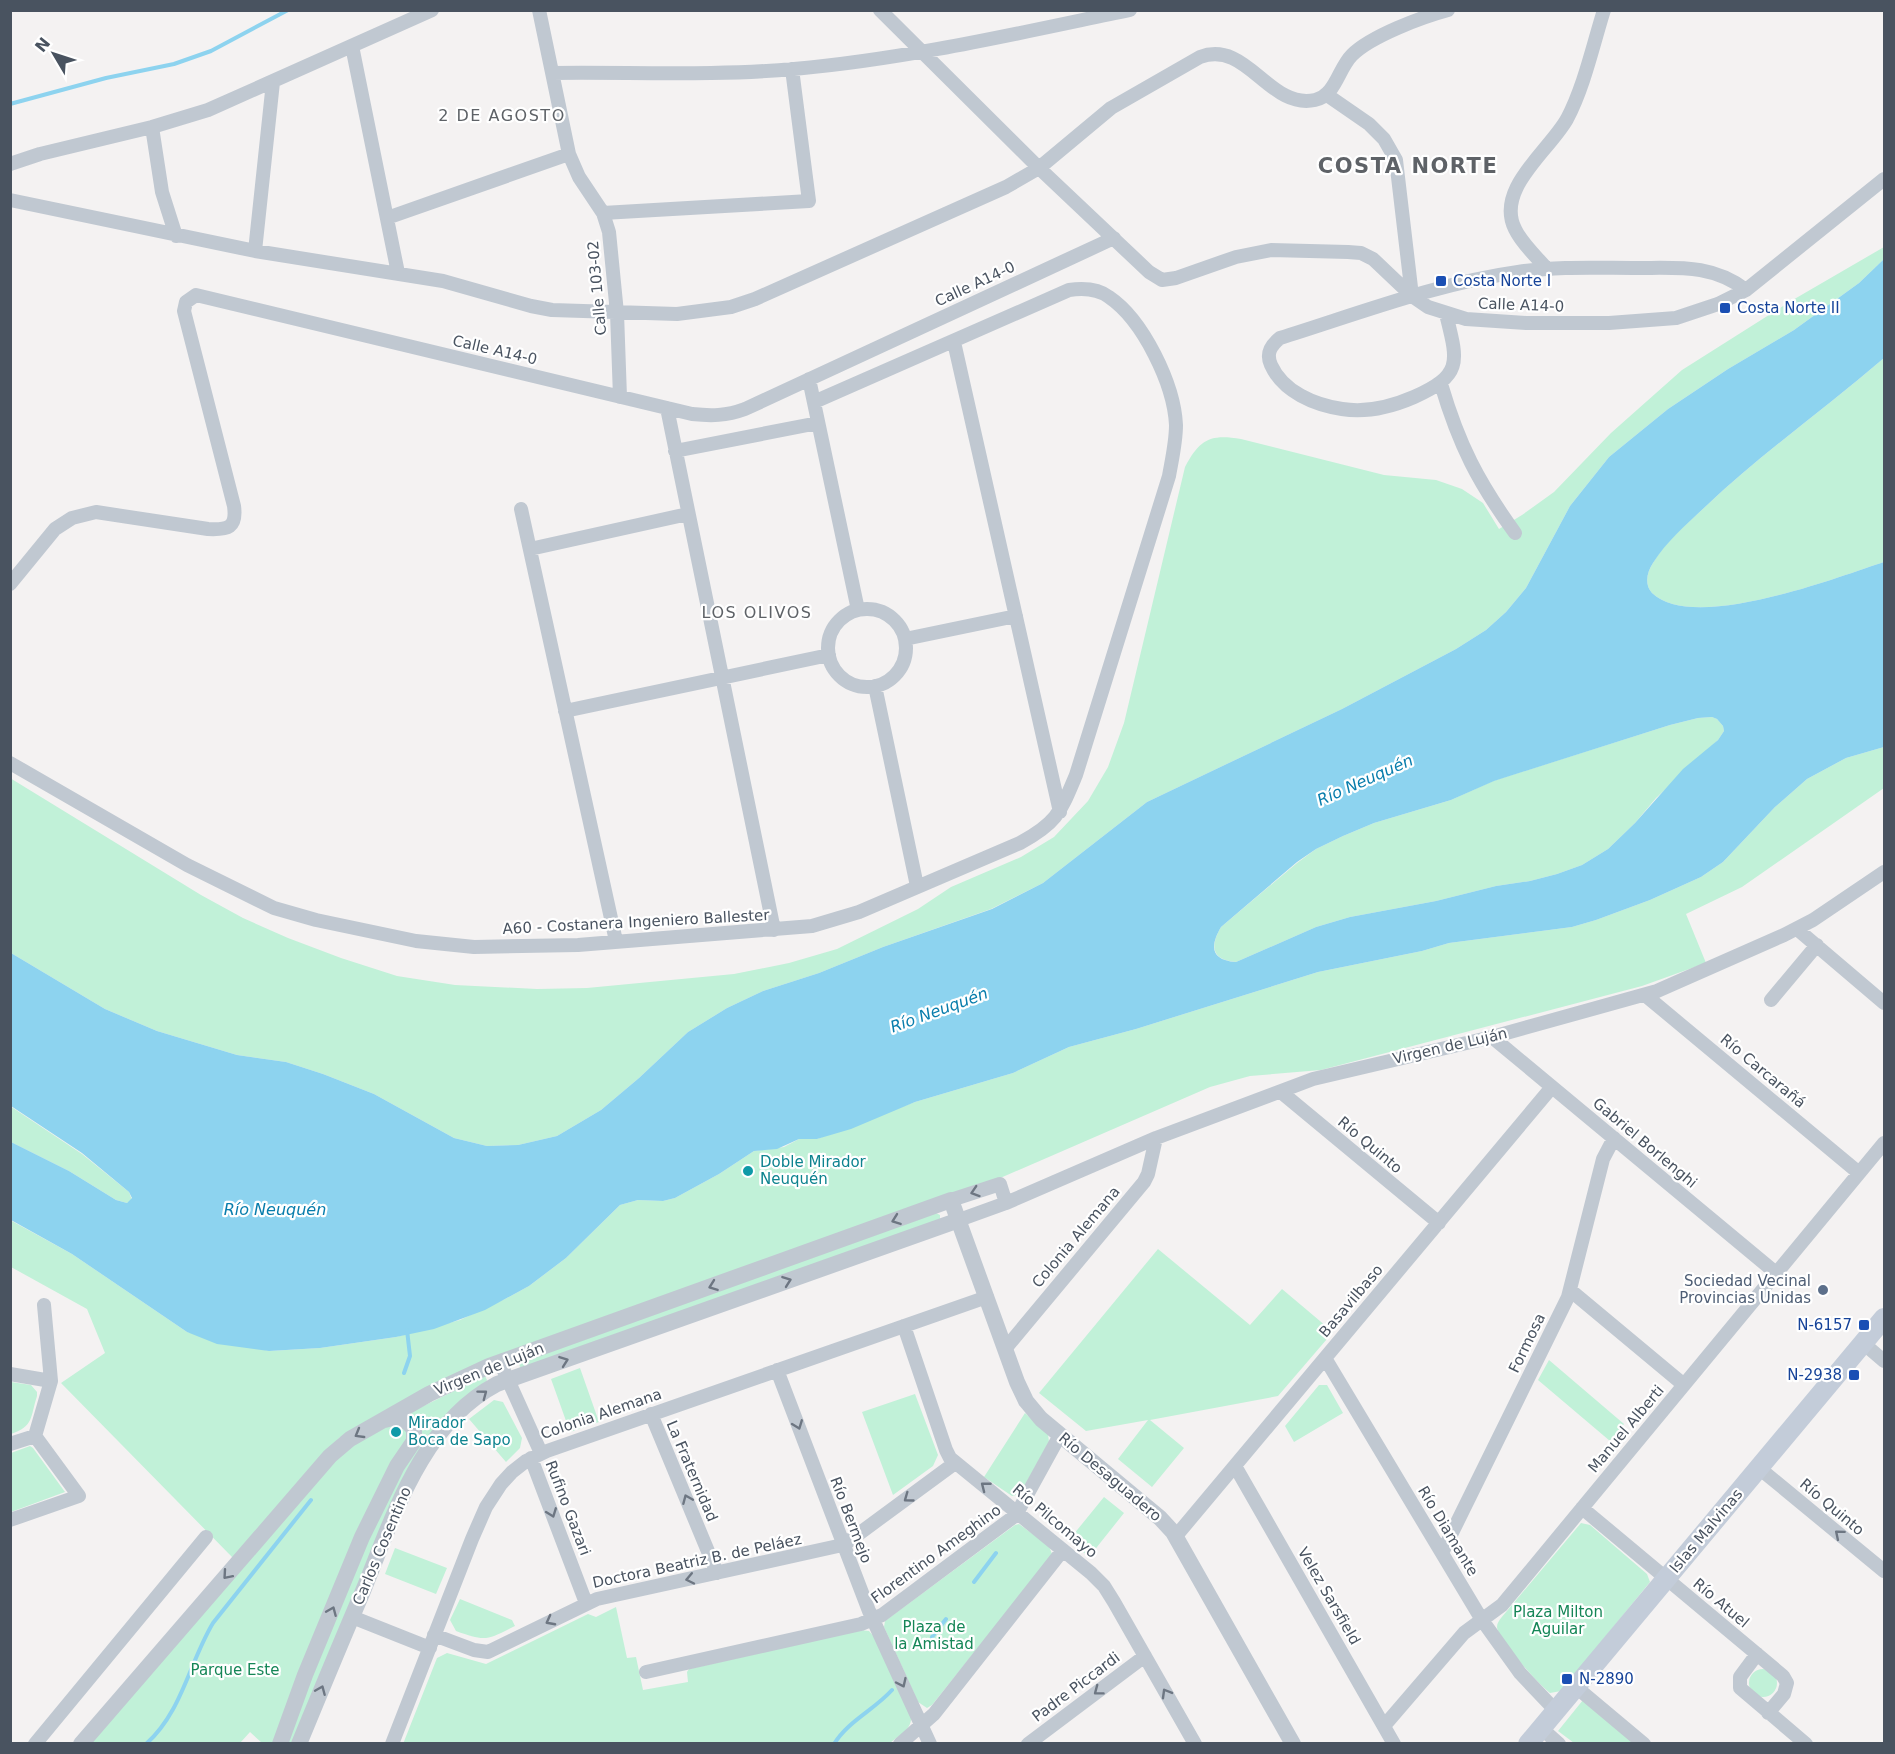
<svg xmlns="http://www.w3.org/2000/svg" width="1895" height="1754" viewBox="0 0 1895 1754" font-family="'DejaVu Sans',sans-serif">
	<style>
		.green { fill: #c1f1d8 }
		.water { fill: #8dd3ef; fill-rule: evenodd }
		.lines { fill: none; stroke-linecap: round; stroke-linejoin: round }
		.stream { stroke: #8dd3ef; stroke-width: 4 }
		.minor { stroke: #c0c8d1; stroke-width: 14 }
		.tertiary { stroke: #c0c8d1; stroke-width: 16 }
		.secondary { stroke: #c3ccd9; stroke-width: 20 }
		.oneway { stroke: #6d7682 }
		.transit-dot { fill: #1a4fb4; stroke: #fff; stroke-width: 2 }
		.culture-dot { fill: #0f9aa8; stroke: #fff; stroke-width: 2 }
		.service-dot { fill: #5c6f8a; stroke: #fff; stroke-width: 2 }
		.labels { text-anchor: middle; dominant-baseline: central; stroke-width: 4.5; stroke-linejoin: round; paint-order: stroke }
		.transit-label { font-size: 15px; fill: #164399; stroke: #fff; text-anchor: start }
		.street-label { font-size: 15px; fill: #495360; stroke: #fff }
		.culture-label { font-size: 15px; fill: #0d838f; stroke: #fff; text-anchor: start }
		.service-label { font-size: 15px; fill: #4e5e75; stroke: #fff; text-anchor: end }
		.park-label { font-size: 15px; fill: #158657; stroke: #fff }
		.neighbourhood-label { font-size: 16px; letter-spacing: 1.5px; fill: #5e6267; stroke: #fff }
		.water-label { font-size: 16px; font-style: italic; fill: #087dac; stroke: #fff }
		.district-label { font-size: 21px; font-weight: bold; letter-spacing: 1.5px; fill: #5e6267; stroke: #fff }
	</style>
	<rect width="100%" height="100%" fill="#f4f2f2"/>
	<path class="green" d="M1884,247v12l-25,24 -65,47 -66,39 -60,40 -59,48 -39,49 -44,82 -20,24 -20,18 -30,19 -114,60 -195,93 -104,81 -52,26 -108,38 -64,26 -56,18 -36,17 -39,24 -49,46 -38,32 -44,26 -39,9 -31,1 -33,-8 -80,-44 -51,-20 -37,-12 -49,-7 -80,-24 -52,-22 -94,-56 -1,-175 191,117 42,23 45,20 53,20 56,18 58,9 82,4 50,-1 147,-14 55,-11 48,-14 81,-40 33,-22 70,-30 33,-20 34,-36 20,-34 16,-44 61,-256c15,-28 25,-33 56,-28l143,36 52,5 26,9 21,14 16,26 23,-14 32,-23 57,-59 71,-63 109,-69z
		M1884,358v204c-49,16 -191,71 -232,31 -8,-9 -5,-21 1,-30 12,-21 34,-39 52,-56 57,-54 121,-99 179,-149z
		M1712,717l5,2 6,7 1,5 -6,9 -62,58 -21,25 -27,26 -26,16 -25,9 -27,7 -34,5 -60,15 -86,16 -34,10 -80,35c-25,-2 -26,-16 -15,-35l76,-64 19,-14 27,-13 31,-13 77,-23 42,-19 177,-56 28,-7z
		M1884,747v41l-142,99 -56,27 20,49 -64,23 -321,84 -71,6 -40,11 -212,92 -476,170 -183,89 -106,120 -172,-175 44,-30 -18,-44 -76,-42 -1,-47 62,34 115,78 82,19 51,-3 76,-11 64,-17 45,-21 24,-13 37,-28 54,-53 18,-5 25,1 12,-3 44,-24 35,-23 30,-4 15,-8h18l98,-37 98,-29 56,-26 67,-18 182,-57 104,-21 27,-8 123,-16 24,-7 54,-20 51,-23 22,-15 52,-55 32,-28 39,-21z
		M10,1106l72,48 47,38 3,8 -5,3 -11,-3 -47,-29 -58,-29z
		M936,1213l4,2v4l-418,149 -2,-1 -1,-4z
		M1158,1249l92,76 32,-36 51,43 -55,64 -128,24 34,28 -32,39 -34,-28 30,-39 -62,11 -47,-38z
		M1549,1360l75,64 -14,17 -72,-61z
		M580,1368l19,54 -29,10 -19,-53z
		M485,1376l2,4 -1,3 -42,35 -152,325 -8,1 87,-217 47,-84 -11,-29z
		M11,1382l20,3 6,7v4c-7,22 -3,30 -26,38z
		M1319,1385h8l16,28 -49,29 -9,-16z
		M915,1394l23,61 -5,11 -40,29 -31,-83z
		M494,1400l9,2 19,36 -2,10 -14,14 -37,-43z
		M1025,1413l23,21 1,8 -29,52 -8,2 -28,-19z
		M393,1422l17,12 -135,309h-13l-12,-11 -10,11 -151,1 252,-292z
		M30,1446l3,2 32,44 -54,20v-59z
		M1104,1497l20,16 -35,44 -20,-17z
		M1581,1523l9,2 57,49 3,8 -89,109 -11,2c-11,-8 -52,-54 -53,-66 0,-4 2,-6 4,-9z
		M1019,1524l30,22 3,8 -2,4 -118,147 -5,3 -9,-6 -34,-75 1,-6 130,-96z
		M395,1548l52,20 -11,26 -51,-20z
		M460,1599l52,21 3,6c-28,14 -29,16 -59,5l-6,-11z
		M616,1607l11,51 9,-1 7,33 45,-8 -1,-10 2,-3 171,-39 9,1 6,7 36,79c1,13 -13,19 -22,27h-486l34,-86 10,-5 39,11 102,-50 8,3z
		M1749 1683a14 14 0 1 1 28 0a14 14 0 1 1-28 0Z
		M1583,1700l53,43h-62l-16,-12z"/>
	<path class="water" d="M1884,259v99c-58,50 -122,95 -179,149 -18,17 -39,35 -52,56 -6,9 -9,21 -1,30 41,40 183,-15 232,-31v185l-38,11 -39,21 -32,28 -52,55 -22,15 -51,23 -54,20 -24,7 -123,16 -27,8 -104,21 -182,57 -67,18 -56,26 -98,29 -64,27 -34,10h-18l-22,10 -23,2 -35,23 -44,24 -12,3 -25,-1 -18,5 -54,53 -37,28 -44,24 -51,19 -38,8 -76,11 -51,3 -52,-7 -30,-12 -115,-78 -61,-34v-78l58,29 47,29 11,3 5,-5 -3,-6 -47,-39 -71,-47v-153l94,56 52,22 80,24 49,7 37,12 51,20 80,44 33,8 31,-1 39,-9 44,-26 38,-32 49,-46 39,-24 36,-17 56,-18 64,-26 109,-38 51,-26 104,-81 195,-93 114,-60 30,-19 20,-18 20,-24 44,-82 39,-49 59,-48 60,-40 66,-39 65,-47zM1712,717l5,2 6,7 1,5 -6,9 -35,29 -48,54 -27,26 -26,16 -25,9 -27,7 -34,5 -60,15 -86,16 -34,10 -80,35c-26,-2 -26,-16 -15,-35l76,-65 19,-13 27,-13 31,-13 77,-23 43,-19 176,-56 28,-7z"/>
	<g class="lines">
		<path class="stream" d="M10,104l96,-26 68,-14 37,-13 77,-41
			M404,1373l6,-17 -3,-26
			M974,1582l22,-29
			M932,1637l14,-18
			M146,1744c36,-32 43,-81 67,-121l98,-123
			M834,1744c14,-23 40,-34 58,-54"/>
		<path class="minor" d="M539,10l30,144 10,23 24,36 6,19 8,81 3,84
			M880,10l159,158 110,104 13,8 14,-2 60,-21 35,-7 77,2 13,1 12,6 39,37 16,11 38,12 60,4h83l67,-5 42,-14 28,-14 138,-111
			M352,46l46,227
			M552,73c81,-1 162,3 242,-4 113,-10 225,-36 336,-59
			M1327,95l42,29 15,15 12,21 16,136
			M152,127l10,65 14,44
			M10,164l30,-10 112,-27 56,-17 224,-100
			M10,200l245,51 188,30 88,25 21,4 125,4 54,-7 24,-8 251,-112 33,-19 72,-60 89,-51c47,-18 69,53 115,43 21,-5 23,-31 37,-45 19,-19 70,-38 96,-45
			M603,213l206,-12 -17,-132
			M387,218l182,-64
			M255,251l18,-169
			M1547,269c-11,-13 -25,-25 -32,-40 -20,-40 34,-78 52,-110 17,-32 26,-74 37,-109
			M1446,314c12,48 17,61 -32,83 -23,10 -47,16 -72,12 -27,-4 -59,-17 -71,-44 -5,-11 -1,-19 9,-27 77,-24 158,-55 238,-66 39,-6 79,-4 119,-4 41,0 75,-4 109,22
			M954,342l106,470
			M809,379l49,231
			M1441,384c18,61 37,98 74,149
			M667,408l107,522
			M675,451l143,-28
			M521,509l95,432
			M530,549l158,-35
			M10,584l45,-55 17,-11 24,-6 112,17c20,1 29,-1 26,-23l-50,-195 2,-9 10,-7 496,119c19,2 34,2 53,-5l369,-171
			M828 648a39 39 0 1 1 78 0a39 39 0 1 1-78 0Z
			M905,639l111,-23
			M875,686l42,200
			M565,711l264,-56
			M10,763l177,102 87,43 42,12 100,21 58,6 104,-2 234,-19 47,-14 161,-69c37,-20 40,-30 56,-68l93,-299c3,-17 7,-34 7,-51 -2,-41 -33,-105 -67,-128 -12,-9 -26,-9 -40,-7l-255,112
			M1797,929l87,74
			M1645,995l214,178
			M1771,1000l46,-55
			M1492,1037l284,236
			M1281,1092l158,131
			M951,1200l49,-16 6,19
			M959,1220l47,-17 150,-65 157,-59 179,-42 165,-46 127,-56 29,-15 71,-48
			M1570,1290l114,95
			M904,1326l42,124 4,8 141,115 13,13 10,16 81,142
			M1863,1343l21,18
			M1005,1349l139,-167 4,-8 8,-36
			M1325,1358l157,262 38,53 36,38
			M500,1362l41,91
			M777,1370l92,241 61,133
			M10,1374l41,7
			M651,1414l66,159
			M10,1444l25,-8
			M531,1458l55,145
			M1235,1466l159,278
			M1759,1468l125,103
			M1582,1508l201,168 4,7 -3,11 -16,19
			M10,1520l69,-24 -44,-60 16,-55 -7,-76
			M1176,1536l376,-449
			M1442,1553l126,-256 35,-138 11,-21
			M352,1617l78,31
			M434,1635l40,15 14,2 109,-53 241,-53 11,-5 106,-78
			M1757,1654l-17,23v11l66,56
			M646,1672l215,-48 21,-9 134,-100 44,-80
			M1576,1687l68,57
			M1384,1726l80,-93 38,-28 382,-462
			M1541,1728l18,16
			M35,1744l171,-207
			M392,1744l80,-205 14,-32 15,-23 11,-12 14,-11 21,-10 440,-154
			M900,1744l34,-30 129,-164
			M1028,1744l117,-88"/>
		<path class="tertiary" d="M81,1744l249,-288 20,-17 79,-45 60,-28 462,-166 66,182 9,19 15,18 119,99 13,14 120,212
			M280,1744l25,-69 57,-138 35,-71 17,-25v-12c-8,-10 -17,-13 -29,-9
			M299,1744c21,-51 42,-102 64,-153 30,-73 58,-167 134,-207l462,-164"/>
		<path class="secondary" d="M1528,1744l356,-426"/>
	</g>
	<defs><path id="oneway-chevron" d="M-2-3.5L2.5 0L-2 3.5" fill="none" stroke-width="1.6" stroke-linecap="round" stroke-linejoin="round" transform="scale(1.5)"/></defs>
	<g class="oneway">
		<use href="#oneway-chevron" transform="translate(975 1192) rotate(162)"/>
		<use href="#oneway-chevron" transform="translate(896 1220) rotate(160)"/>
		<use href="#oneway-chevron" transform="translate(787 1281) rotate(-20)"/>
		<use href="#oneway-chevron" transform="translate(713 1286) rotate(160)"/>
		<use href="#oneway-chevron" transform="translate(564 1361) rotate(-20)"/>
		<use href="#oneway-chevron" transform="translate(483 1394) rotate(-37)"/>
		<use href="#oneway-chevron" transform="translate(798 1425) rotate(69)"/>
		<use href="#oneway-chevron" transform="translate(359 1434) rotate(150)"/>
		<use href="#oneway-chevron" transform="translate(985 1486) rotate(-142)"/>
		<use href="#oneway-chevron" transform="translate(908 1498) rotate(144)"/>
		<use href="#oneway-chevron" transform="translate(687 1499) rotate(-113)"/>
		<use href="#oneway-chevron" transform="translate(552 1513) rotate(69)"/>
		<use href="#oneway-chevron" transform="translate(1839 1534) rotate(-140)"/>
		<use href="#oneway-chevron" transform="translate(227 1575) rotate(131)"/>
		<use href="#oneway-chevron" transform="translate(690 1579) rotate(168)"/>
		<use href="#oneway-chevron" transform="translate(332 1611) rotate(-67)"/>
		<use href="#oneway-chevron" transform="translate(550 1621) rotate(152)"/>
		<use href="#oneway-chevron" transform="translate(902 1683) rotate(65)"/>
		<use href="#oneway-chevron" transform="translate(321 1690) rotate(-67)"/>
		<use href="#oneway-chevron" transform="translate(1098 1691) rotate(143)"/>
		<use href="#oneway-chevron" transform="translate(1166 1693) rotate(-120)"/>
	</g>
	<g class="transit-dot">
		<rect x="1435" y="275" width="12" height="12" rx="3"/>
		<rect x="1719" y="302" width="12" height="12" rx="3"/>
		<rect x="1858" y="1319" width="12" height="12" rx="3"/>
		<rect x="1848" y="1369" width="12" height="12" rx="3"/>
		<rect x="1561" y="1673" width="12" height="12" rx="3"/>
	</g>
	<g class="culture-dot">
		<circle cx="748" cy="1171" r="6"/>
		<circle cx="396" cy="1432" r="6"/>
	</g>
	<circle class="service-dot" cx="1823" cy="1290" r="6"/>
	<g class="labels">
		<g class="transit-label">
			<text x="1453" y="281">Costa Norte I</text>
			<text x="1737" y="308">Costa Norte II</text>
			<text x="1852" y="1325" text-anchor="end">N-6157</text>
			<text x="1842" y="1375" text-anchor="end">N-2938</text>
			<text x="1579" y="1679">N-2890</text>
		</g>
		<g class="street-label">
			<text transform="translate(975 284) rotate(-25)">Calle A14-0</text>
			<text transform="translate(597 288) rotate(-95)">Calle 103-02</text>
			<text transform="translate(1521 305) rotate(2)">Calle A14-0</text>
			<text transform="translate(495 350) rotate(13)">Calle A14-0</text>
			<text transform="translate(636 922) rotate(-3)">A60 - Costanera Ingeniero Ballester</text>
			<text transform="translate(1450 1046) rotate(-13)">Virgen de Luján</text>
			<text transform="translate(1763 1071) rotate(40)">Río Carcarañá</text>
			<text transform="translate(1645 1143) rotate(40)">Gabriel Borlenghi</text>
			<text transform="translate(1370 1145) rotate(40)">Río Quinto</text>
			<text transform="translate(1076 1237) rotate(-50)">Colonia Alemana</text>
			<text transform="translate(1351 1301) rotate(-50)">Basavilbaso</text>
			<text transform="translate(1527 1343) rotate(-64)">Formosa</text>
			<text transform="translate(489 1369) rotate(-22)">Virgen de Luján</text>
			<text transform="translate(601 1414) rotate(-19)">Colonia Alemana</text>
			<text transform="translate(1626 1429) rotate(-50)">Manuel Alberti</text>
			<text transform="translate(692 1471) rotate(67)">La Fraternidad</text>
			<text transform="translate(1110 1477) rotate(40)">Río Desaguadero</text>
			<text transform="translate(1832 1507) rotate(40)">Río Quinto</text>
			<text transform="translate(568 1508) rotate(69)">Rufino Gazari</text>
			<text transform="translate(851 1520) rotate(69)">Río Bermejo</text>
			<text transform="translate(1055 1521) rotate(40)">Río Pilcomayo</text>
			<text transform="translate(1448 1531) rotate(59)">Río Diamante</text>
			<text transform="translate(1706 1531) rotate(-50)">Islas Malvinas</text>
			<text transform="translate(382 1546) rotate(-67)">Carlos Cosentino</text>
			<text transform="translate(936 1554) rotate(-36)">Florentino Ameghino</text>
			<text transform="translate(697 1561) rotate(-12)">Doctora Beatriz B. de Peláez</text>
			<text transform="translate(1329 1596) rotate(60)">Velez Sarsfield</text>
			<text transform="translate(1721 1603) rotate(40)">Río Atuel</text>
			<text transform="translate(1076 1687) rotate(-37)">Padre Piccardi</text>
		</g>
		<g class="culture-label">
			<text x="760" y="1162">Doble Mirador<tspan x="760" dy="17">Neuquén</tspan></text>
			<text x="408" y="1423">Mirador<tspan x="408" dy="17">Boca de Sapo</tspan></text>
		</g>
		<g class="service-label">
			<text x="1811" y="1281">Sociedad Vecinal<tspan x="1811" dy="17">Provincias Unidas</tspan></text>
		</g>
		<g class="park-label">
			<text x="1558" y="1612">Plaza Milton<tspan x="1558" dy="17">Aguilar</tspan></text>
			<text x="934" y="1627">Plaza de<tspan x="934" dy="17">la Amistad</tspan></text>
			<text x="235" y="1670">Parque Este</text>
		</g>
		<g class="neighbourhood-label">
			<text x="502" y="115">2 DE AGOSTO</text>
			<text x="757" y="612">LOS OLIVOS</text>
		</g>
		<g class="water-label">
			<text transform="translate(1365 780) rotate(-24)">Río Neuquén</text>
			<text transform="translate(939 1010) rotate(-20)">Río Neuquén</text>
			<text x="275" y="1209">Río Neuquén</text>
		</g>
		<g class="district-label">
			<text x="1408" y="166">COSTA NORTE</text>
		</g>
	</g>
	<rect width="1895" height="1754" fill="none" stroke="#495360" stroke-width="24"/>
	<g transform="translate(54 54) rotate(309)" stroke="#ffffff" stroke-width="4.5" paint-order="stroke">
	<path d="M0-4.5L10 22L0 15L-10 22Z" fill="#495360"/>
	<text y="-9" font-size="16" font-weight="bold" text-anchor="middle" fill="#495360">N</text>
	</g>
</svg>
